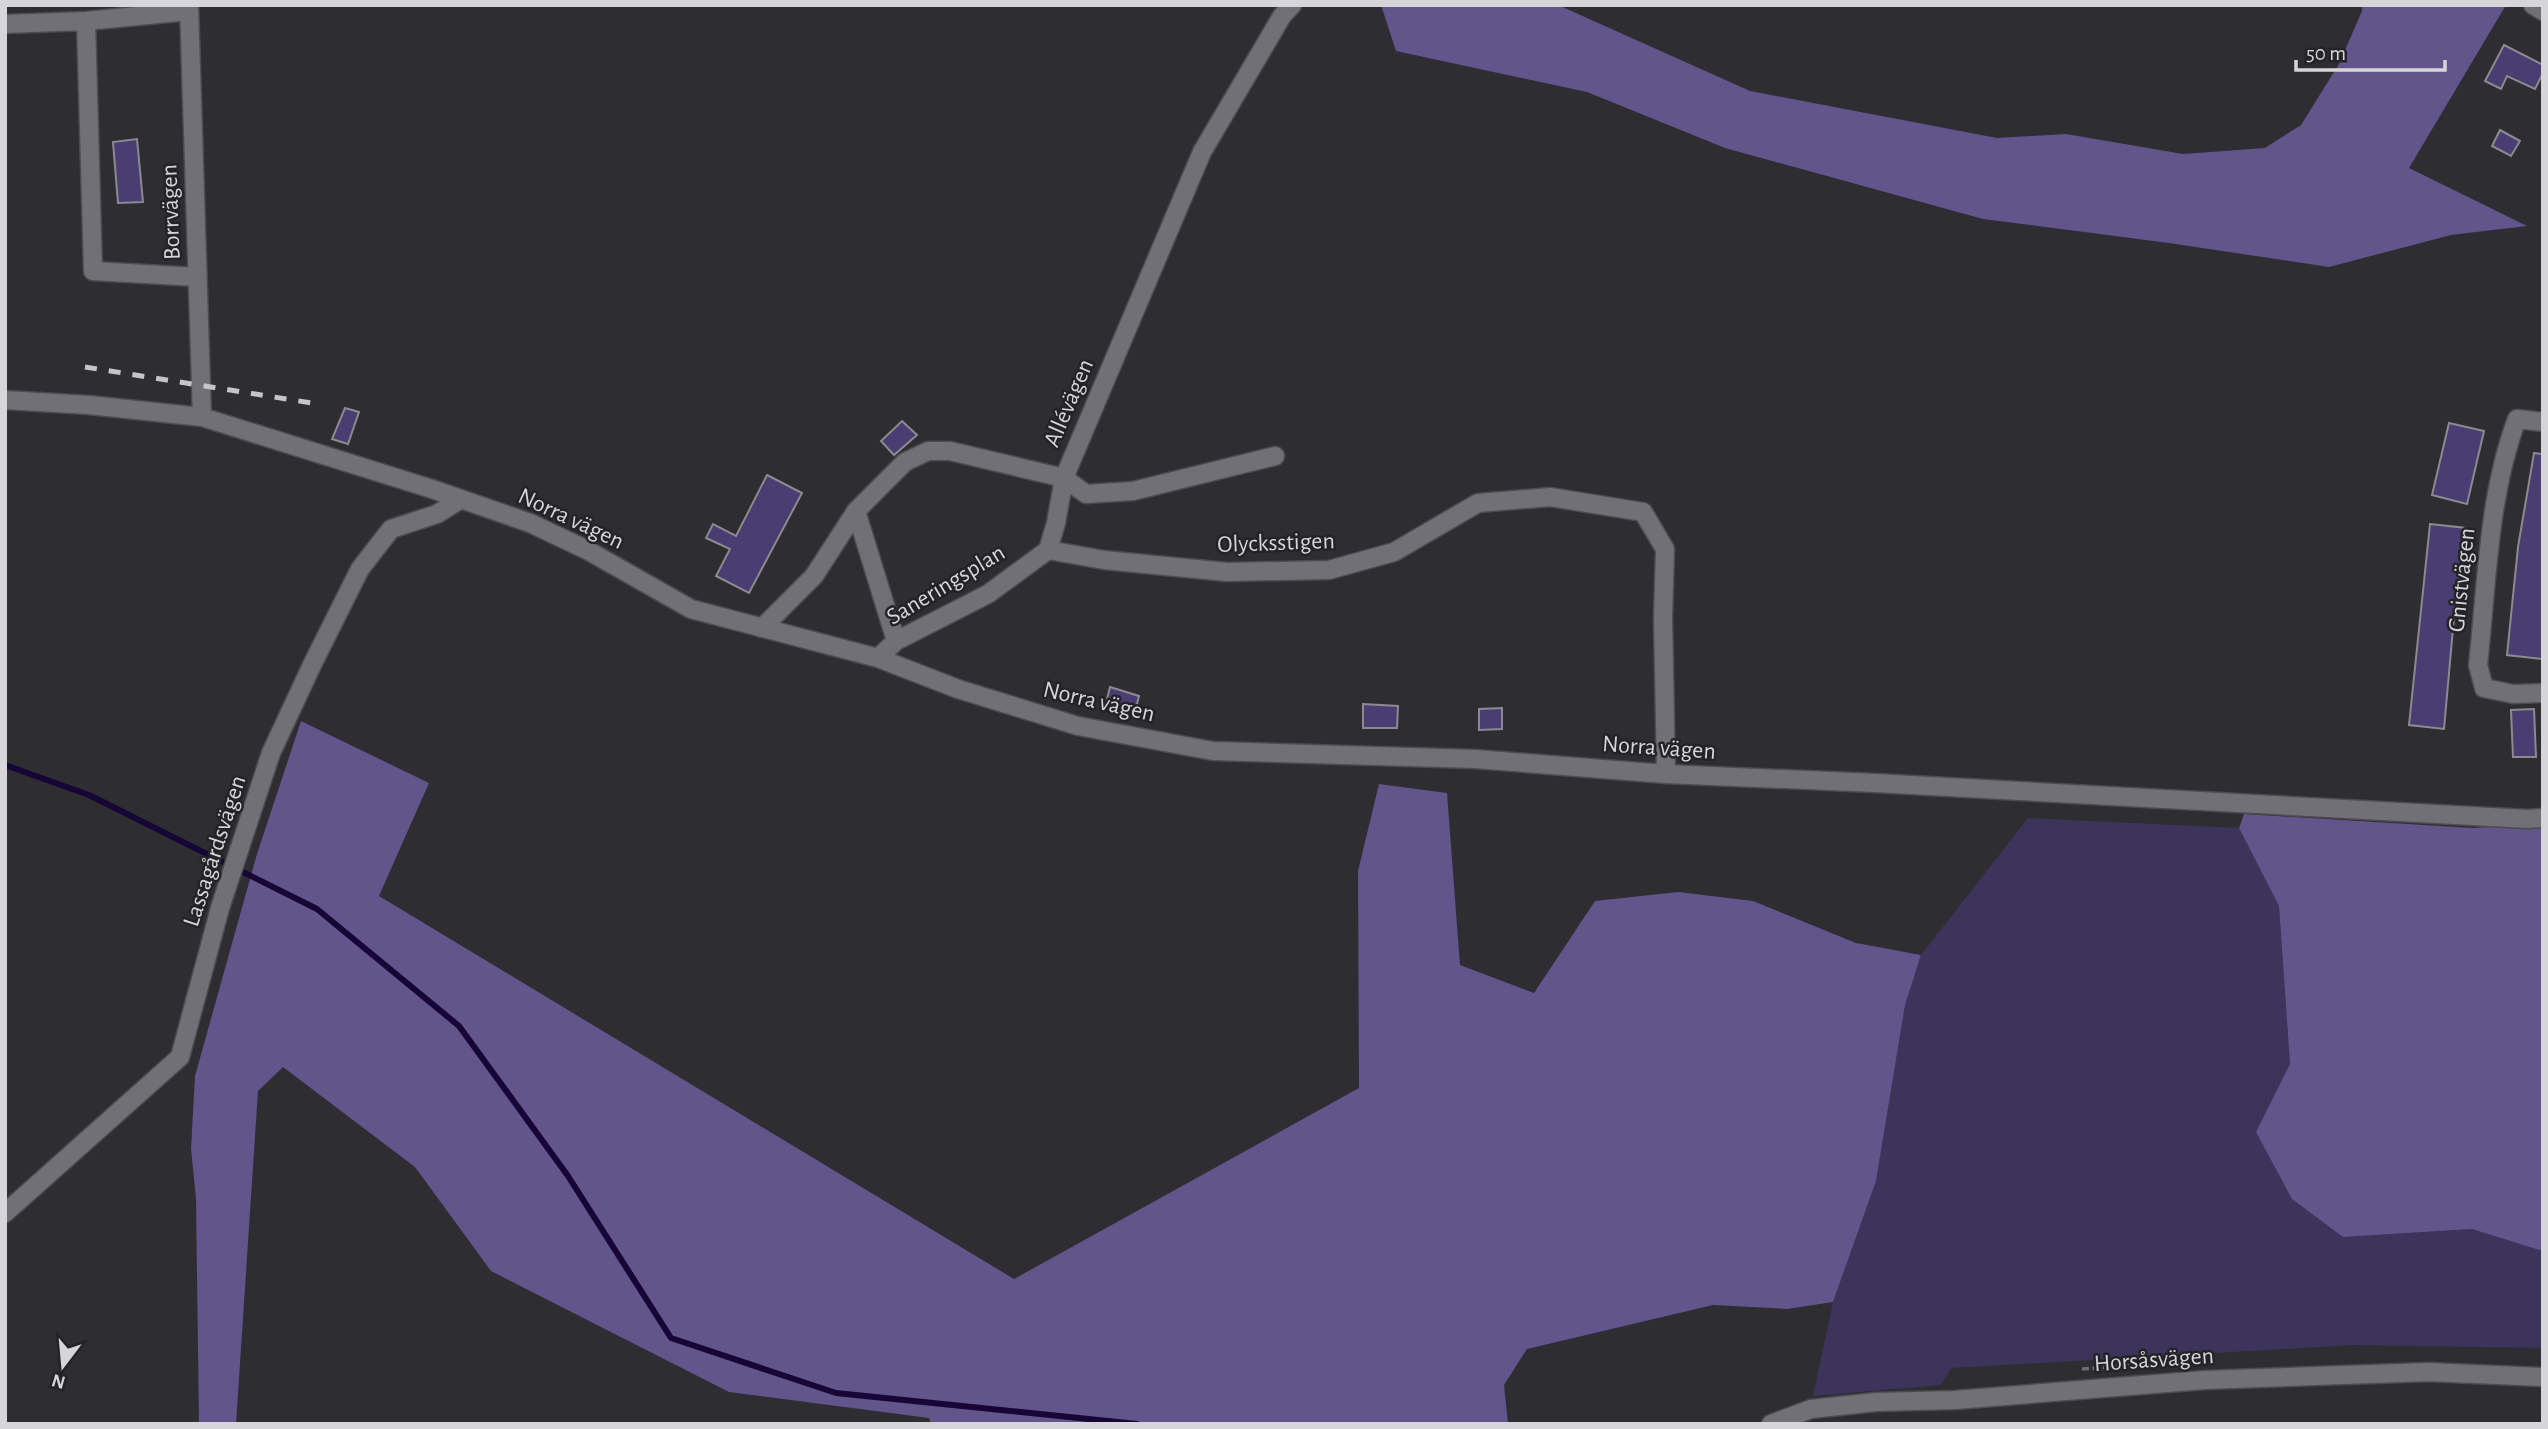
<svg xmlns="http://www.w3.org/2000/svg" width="2548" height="1429" viewBox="0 0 2548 1429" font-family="'Alegreya Sans',sans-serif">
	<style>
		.green { fill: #3c345b }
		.forest { fill: #61558c }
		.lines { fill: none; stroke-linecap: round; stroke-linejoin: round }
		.stream { stroke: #160535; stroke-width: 6 }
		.building { fill: #493d71; stroke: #8b8a90; stroke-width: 2 }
		.minor-casing { stroke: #4c4b4f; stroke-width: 21 }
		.path { stroke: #6d6d71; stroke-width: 3.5; stroke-dasharray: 7 3.5; stroke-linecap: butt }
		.minor { stroke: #717076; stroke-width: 18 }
		.rail { stroke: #c5c4c8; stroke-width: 5; stroke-dasharray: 12 12; stroke-linecap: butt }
		.labels { text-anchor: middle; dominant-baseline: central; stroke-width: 5; stroke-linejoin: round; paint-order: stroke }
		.street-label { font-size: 24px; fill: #d6d6d9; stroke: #242328 }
	</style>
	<rect width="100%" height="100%" fill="#2e2d32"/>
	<path class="green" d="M2028,818l211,10 40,78 11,158 -34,68 87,105 129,-8 67,21 4,-1v99l-189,-3 -403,23 -10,17 -128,11 20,-94 43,-121 29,-176 16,-50z"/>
	<path class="forest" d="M1381,5h177l192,86 247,47 69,-4 117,20 82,-6 36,-23 38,-61 23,-53v-6h144l-97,163 118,58 -76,9 -122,32 -160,-24 -186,-24 -258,-71 -138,-56 -191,-41z
		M301,721l128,62 -50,113 635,383 345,-191 -1,-217 21,-87 68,9 13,172 74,28 61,-92 83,-9 75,9 103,42 65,12 -16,50 -29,176 -43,121 -46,7 -74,-4 -186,44 -23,36 4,39h-577l-2,-6 -200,-26 -238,-121 -76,-104 -132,-100 -25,24 -22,333h-37l-3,-226 -5,-49 4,-73 62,-222z
		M2244,814l229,14 70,-4v425l-4,1 -67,-21 -129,8 -51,-38 -36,-67 34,-68 -11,-158 -40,-78z"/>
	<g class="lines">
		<path class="stream" d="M5,765l84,30 228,114 142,117 109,150 103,162 165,55 301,31"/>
	</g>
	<path class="building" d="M2504,45l39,20v8l-8,16 -28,-13 -6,13 -16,-8z
		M2500,130l20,11 -9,15 -19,-10z
		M137,139l6,63 -25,1 -5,-61z
		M345,408l14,4 -11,32 -16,-5z
		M902,421l15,14 -23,20 -13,-14z
		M2449,423l35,8 -17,73 -35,-9z
		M2534,453l9,1v205l-36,-4 11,-108z
		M767,475l35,18 -53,100 -33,-17 14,-27 -24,-11 7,-14 23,12z
		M2430,524l36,4 -12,89 -10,112 -35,-4z
		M1110,687l29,9 -5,20 -29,-9z
		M1363,704l35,2 -1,22h-34z
		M1502,708v21l-23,1v-21z
		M2534,709l2,48h-23l-2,-47z"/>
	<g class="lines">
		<defs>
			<path id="minor" d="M189,5l13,412
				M2533,5l10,6
				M86,21l7,250 104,6
				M5,24l81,-3 103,-10
				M5,400l84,5 113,12 230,72 98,34 57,27 104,59 187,49 80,31 120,37 135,25 262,8 191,15 209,9 652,36 16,-1
				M2543,422l-26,-3c-29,77 -30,164 -39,246l6,23 29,6 30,-1
				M1064,478l22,16 47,-3 142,-35
				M856,511l40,130
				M1048,550l56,10 123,12 102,-2 65,-18 84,-49 72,-6 93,15 22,37 -2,69 3,156
				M762,628l52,-52 42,-65 49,-49 23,-11h22l114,27 138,-326 80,-136 10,-11
				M878,658l18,-17 92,-47 60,-44 8,-27 8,-45
				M5,1213l175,-156 40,-149 51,-155 41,-88 48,-96 31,-40 46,-15 24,-15
				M1771,1424l40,-15 65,-7 79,-2 250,-20 224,-8 114,5"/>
		</defs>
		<use href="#minor" class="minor-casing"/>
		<path class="path" d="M2082,1369l69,-5"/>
		<use href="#minor" class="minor"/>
		<path class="rail" d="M85,367l233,37"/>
	</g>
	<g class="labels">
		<g class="street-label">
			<text transform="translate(171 212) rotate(-92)">Borrvägen</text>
			<text transform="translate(1069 403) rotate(-67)">Allévägen</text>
			<text transform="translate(571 519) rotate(25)">Norra vägen</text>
			<text transform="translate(1276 543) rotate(-2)">Olycksstigen</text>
			<text transform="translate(2462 580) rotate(-84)">Gnistvägen</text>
			<text transform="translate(946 585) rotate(-31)">Saneringsplan</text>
			<text transform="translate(1099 702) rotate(13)">Norra vägen</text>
			<text transform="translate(1659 748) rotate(4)">Norra vägen</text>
			<text transform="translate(215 851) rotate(-72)">Lassagårdsvägen</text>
			<text transform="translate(2154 1360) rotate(-4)">Horsåsvägen</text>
		</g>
	</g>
	<rect width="2548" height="1429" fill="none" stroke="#d6d6d9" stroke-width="14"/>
	<g transform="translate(63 1366) rotate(196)" stroke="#242328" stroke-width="5" paint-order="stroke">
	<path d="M0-5L12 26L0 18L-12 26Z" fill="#d6d6d9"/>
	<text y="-10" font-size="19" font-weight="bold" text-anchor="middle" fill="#d6d6d9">N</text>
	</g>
	<path d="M2296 60v10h149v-10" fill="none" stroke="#d6d6d9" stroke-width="3.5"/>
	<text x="2306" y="60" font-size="21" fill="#d6d6d9" stroke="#242328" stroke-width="5" paint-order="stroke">50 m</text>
</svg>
